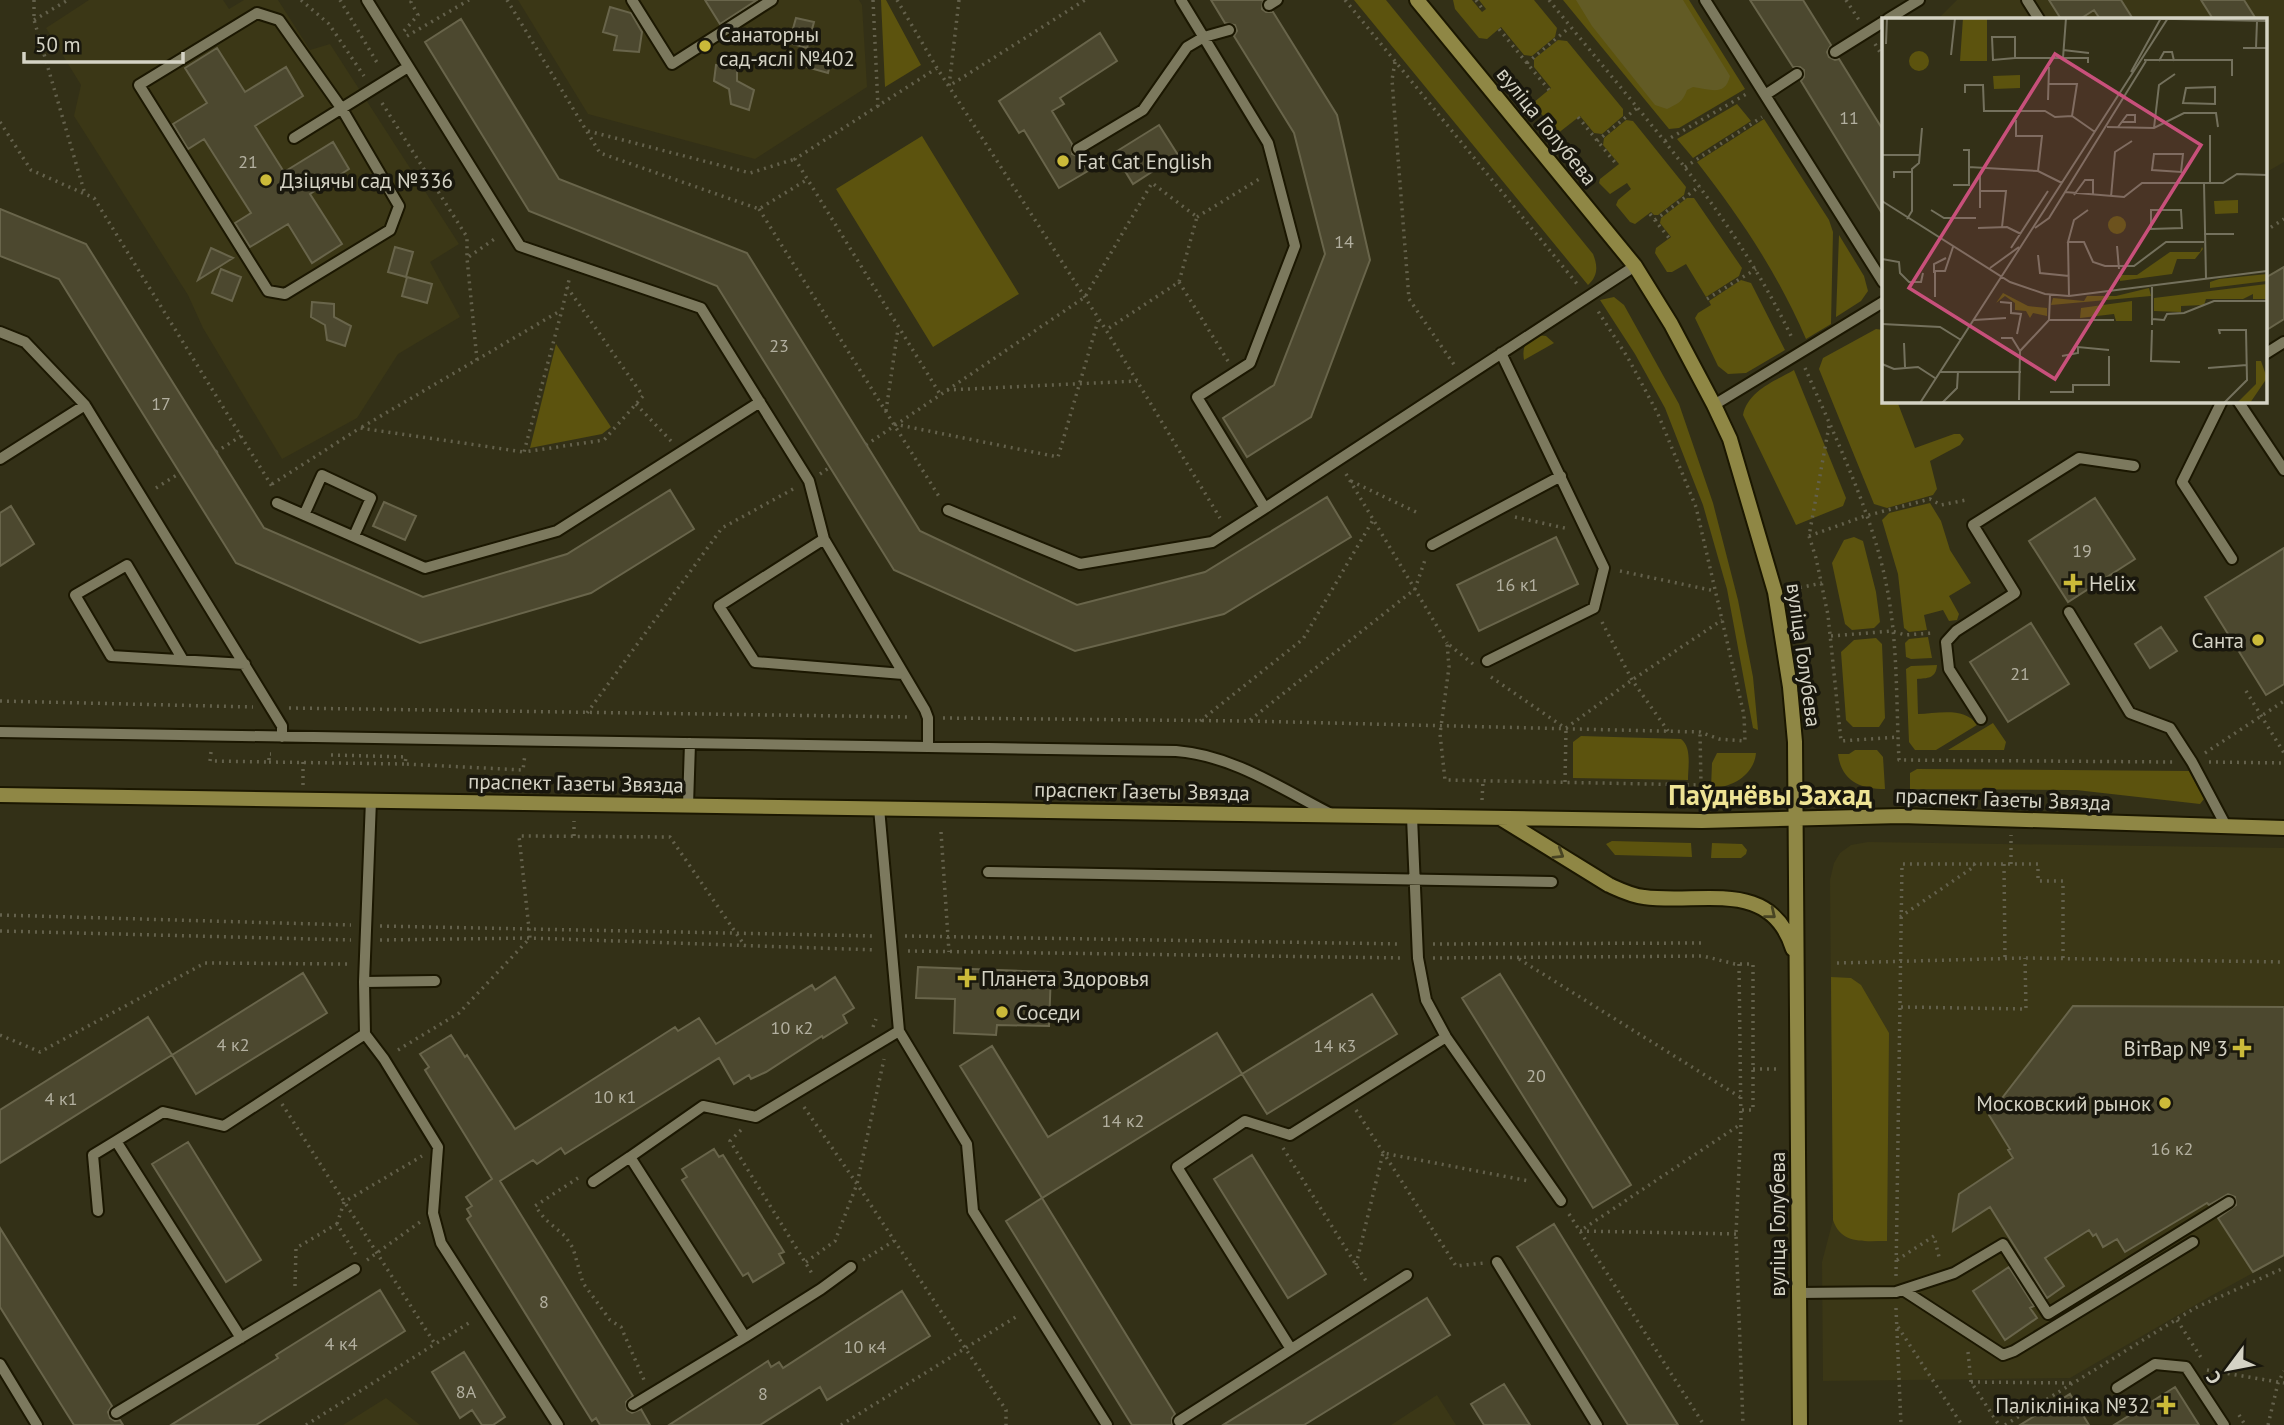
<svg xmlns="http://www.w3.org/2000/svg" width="2284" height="1425" viewBox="0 0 2284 1425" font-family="'PT Sans',sans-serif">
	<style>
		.built { fill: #3b3716 }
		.green { fill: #5c530e }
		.forest { fill: #625b25 }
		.building { fill: #4c482f; stroke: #69654b; stroke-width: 2 }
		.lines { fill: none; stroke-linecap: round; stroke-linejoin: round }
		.lane-casing { stroke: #1b1701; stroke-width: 14 }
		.secondary-casing { stroke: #1b1701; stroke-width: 18 }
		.path { stroke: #64614c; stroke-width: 3.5; stroke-dasharray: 2 5; stroke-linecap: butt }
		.lane { stroke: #7c795e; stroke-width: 10 }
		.secondary { stroke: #8f8745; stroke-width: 14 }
		.oneway { stroke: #484423 }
		.poi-dot { fill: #cbba39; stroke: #19170d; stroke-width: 2.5 }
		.labels { text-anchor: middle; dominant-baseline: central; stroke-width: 7; stroke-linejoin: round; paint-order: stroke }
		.number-label { font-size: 18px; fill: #b3b0a0 }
		.poi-label { font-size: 21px; fill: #d5d3c5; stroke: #19170d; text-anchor: start }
		.street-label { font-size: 21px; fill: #d5d3c5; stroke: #19170d }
		.district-label { font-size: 28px; font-weight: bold; fill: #eee394; stroke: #19170d }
		.inset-road { fill: none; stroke: #74715d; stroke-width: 2 }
		.view { fill: #c8507b; fill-opacity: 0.15; stroke: #c8507b; stroke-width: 3.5 }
		.inset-edge { fill: none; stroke: #d5d3c5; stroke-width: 3.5 }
	</style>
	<rect width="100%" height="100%" fill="#333017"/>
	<path class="built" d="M89,0h134l6,9 15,-9h34l32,50 20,-6 129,200 -29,18 30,55 -62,37 -41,64 -75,41 -79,-131 -15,-33 -114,-179 7,-31 -35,-57z
		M518,0h341l3,5 5,82 -112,72 -167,-45z
		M1957,0h327v162l-19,11v-154h-327z
		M1868,842l416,6v408l-75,41 -139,81 -247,3 -1,-119 11,-42 -3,-340 4,-17 6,-10 11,-8z
		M1437,1395l19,30h-65z
		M386,1398l34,27h-77z"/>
	<path class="green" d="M881,0h5l35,65 -36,22z
		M1354,0h32l207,254c5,12 5,22 -5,31z
		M1453,0h19l10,12 4,-3 -7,-9h55l23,28 -2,9 -23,19 -8,-1 -23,-28 -14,12 -8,-1 -24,-29z
		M1563,0h126l56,89 -66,39 -10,1z
		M1558,40l9,1 56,68v7l-21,18 -8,-1 -14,-17 -23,18 -24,-31 18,-15 -17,-21v-8z
		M1737,104l14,17 -58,37 -16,-19z
		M1764,119l65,101 4,12 -2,92 -25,15c-28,-65 -66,-122 -109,-177z
		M1626,120l7,1 53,66 -2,8 -26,20h-4l-3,-3 -16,12 -5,-2 -14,-17 2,-5 13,-11 -4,-6 -17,11 -11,-11 1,-4 19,-15 -16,-19 1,-7z
		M922,136l97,158 -86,53 -97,-158z
		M1687,198h7l48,70 -3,8 -33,21 -20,-33 -14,8h-5l-12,-19 1,-5 15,-11 -11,-14 1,-5z
		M1839,235l25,41 4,15 -7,10 -25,16z
		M1741,280l10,3 34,67 -39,23 -18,1 -10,-8 -23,-48 3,-5 13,-8 -2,-4z
		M1614,297l10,8 55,99 34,99 25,97 15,77 5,53 -5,-2 -26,-139 -24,-84 -38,-97 -30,-54 -35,-54z
		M1876,329l7,1v71h14l18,47 39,-14h6l4,5 -4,6 -30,16 7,28 -4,6 -46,13 -13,-4 -55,-135 4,-11z
		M1537,335l9,1 8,7 -30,17c-2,-13 1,-18 13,-25z
		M556,344l55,83 -9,7 -72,14z
		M1794,370l52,128 -3,8 -47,19 -53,-110c5,-24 32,-34 51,-45z
		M1930,503l11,18 9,29 21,33 -22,13 10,18 -2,6 -8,1 -6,-11 -19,5 3,15 -18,2 -5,-4 -6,-54 -16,-54 7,-7z
		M1854,537l9,4 13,51 4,30 -6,6 -22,2 -7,-6 -13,-61 12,-23z
		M1928,637l4,21 -21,1 -5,-2 -1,-14 4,-4z
		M1876,638l6,6 3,74 -6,9h-26l-7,-7 -5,-68 13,-12z
		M1937,665c-1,14 -10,13 -20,14l1,35c18,0 47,-8 59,11l-41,25h-21l-6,-8 -3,-73 5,-3z
		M1993,723l13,19 -2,8h-56z
		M1581,736l100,3c11,8 7,28 7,41l-115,-2v-36z
		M1855,750h22l6,7 2,32c-26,0 -44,-9 -47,-35h11z
		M1717,753h39c-2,22 -24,35 -45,35l1,-25z
		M1917,769l272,2 15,28 -4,5 -124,-14 -166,-1v-16z
		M1612,841l79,2 1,14 -77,-2 -9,-11z
		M1712,843l30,1 5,6 -1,4 -5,4h-30z
		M1831,977l20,1 10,7 28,48 -2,208c-22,0 -46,4 -54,-21z"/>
	<path class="forest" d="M1576,0h107l47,76c-5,21 -20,13 -37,11l-6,3c-4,12 -10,14 -20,19l-12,-4 -63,-79z"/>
	<path class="building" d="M705,0h52l-37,24z
		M1211,0h52l-1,9 4,3h7l64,103 33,145 -59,157 -64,40 -24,-39 51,-33 51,-131 -31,-121 -60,-97 3,-5 -2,-6 -10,-2z
		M1750,0h53l28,45 -4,7 2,5 6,3 4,-1 44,71v85l-82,-134 3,-4v-7l-4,-3h-7z
		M2049,0h72l12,19h-33l-6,-9 -14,9h-19z
		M2201,0h43l12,19h-43z
		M610,7l21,6 11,19 -3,20 -25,-2 3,-14 -14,-4z
		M796,18l18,4 -7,26 -18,-5z
		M461,19l98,160 188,74 173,278 157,74 128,-33 122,-75 24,40 -127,77 -149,37 -181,-81 -177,-284 -188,-75 -104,-169z
		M1100,33l17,28 -57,37 4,6 -12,7 20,33v10l8,3 8,14 -29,17 -35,-58 -5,3 -20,-32z
		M217,48l28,44 41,-25 17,29 -48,30 29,46 49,-30 16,27 -39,25 32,50 -30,19 -24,-39 -38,23 -15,-24 16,-10 -47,-74 -16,10 -15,-25 34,-21 -22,-35z
		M808,48l24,7 -4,18 -25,-7z
		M716,65l21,3v13l17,9 -5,20 -18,-6 -2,-15 -15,-8z
		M1159,125l19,30 -45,29 -19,-31z
		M0,209l86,35 178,284 159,69 144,-43 103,-64 24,39 -103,64 -171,50 -184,-80 -177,-284 -59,-23z
		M395,247l18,5 -7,25 -18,-5z
		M211,248l22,10 -35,22z
		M2284,267v52l-19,12v-53z
		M221,269l20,8 -9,24 -20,-8z
		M407,277l25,7 -5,19 -25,-7z
		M312,302l22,2v13l17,9 -6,20 -18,-6 -2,-15 -14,-8z
		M2095,498l40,61 -67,43 -39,-61z
		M384,502l32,14 -11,24 -32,-14z
		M11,506l23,38 -34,22v-53z
		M1556,537l22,47 -99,47 -22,-46z
		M2284,548v136l-18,11 -61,-98z
		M2031,623l38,61 -61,38 -38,-60z
		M2161,627l16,24 -27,17 -15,-24z
		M918,967l133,5 -2,54 -52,-1 -1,10 -42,-2 1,-34 -39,-1z
		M303,973l24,40 -131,81 -24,-39z
		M1500,974l131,211 -38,23 -131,-210z
		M835,977l19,31 -11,7 4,8 -24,15 -1,-2 -56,36 -15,7 -2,-4 -15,9 -15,-26 -154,96 -4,-6 -24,16 -4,-4 -33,21 133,215 -7,6 1,8 5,3 9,-4 9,16h-50l-4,-7 -4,3 -125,-202 4,-3 -4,-7 5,-3 -6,-9 26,-18 -67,-109 4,-3 -9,-13 31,-19 14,22 2,-2 48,74 160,-102 3,4 21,-13 17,26 96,-59 3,5z
		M1372,994l25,40 -130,80 -25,-40z
		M2073,1006l211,1v248l-31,17 -35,-54 18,-13 -1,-8 -7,-3 -19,11 -2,-2 -82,49 -8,-13 -14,8 -7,-13 -3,2 -4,-6 -44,28 19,28 -17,12 -57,-91 -37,24 6,-37 54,-36 -5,-8 2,-1 -21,-34z
		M148,1017l24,38 -172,108v-53z
		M1217,1033l25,41 -200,124 -82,-132 32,-20 56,91z
		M188,1142l73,118 -35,22 -74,-118z
		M714,1149l5,8 4,-2 61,97 -5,2 5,9 -31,19 -5,-9 -5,3 -61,-96 5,-3 -5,-8z
		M1252,1155l74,119 -38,24 -74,-119z
		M1042,1198l133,216 -3,4v7h-40l-126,-204z
		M1554,1224l124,201h-50l-111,-178z
		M0,1228l112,178 -4,6 2,6 5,3 5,-1 3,5h-49l-49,-78 -25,-40z
		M2009,1267l25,39 -4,2 7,10 -32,22 -32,-49z
		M380,1290l25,41 -149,94h-85l107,-67 -2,-3z
		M902,1291l28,45 -103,64 -7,-13 -60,38h-91l99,-64 3,6 8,-5 4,6z
		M1427,1298l23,37 -146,90h-81z
		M464,1352l41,65 -12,8h-11l-10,-15 -12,8 -28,-46z
		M1504,1384l26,41h-46l-13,-21z
		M2175,1387l24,38h-85z
		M2070,1394l19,31h-69z"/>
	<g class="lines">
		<defs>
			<path id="lane" d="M367,0l153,246 181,62 108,173 15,58 101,171 3,8v29
				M632,0l40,64 100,-64
				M1705,0l178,282
				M2027,0l12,19
				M1269,5l8,-5
				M257,13l22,7 63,89 57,97 -9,24 -105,64 -17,-3 -129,-206z
				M1888,19l31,-19
				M1835,52l48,-30
				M1765,95l32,-21
				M294,138l114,-71
				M1078,149l65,-39 44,-63 17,-10 25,-7
				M0,332l25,10 60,63 197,321v11
				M2265,354l19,-12
				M2222,401l-40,81 50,77
				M2238,401l46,69
				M1714,405l169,-103
				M0,459l85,-54
				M277,503l148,65 132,-37 203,-129
				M1265,508l370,-242
				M948,510l132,54 132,-22 53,-34 -68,-111 53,-34 45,-117 -27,-103 -87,-143
				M304,515l18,-40 49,23 -17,38
				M824,539l-105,67 36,56 148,12
				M1432,545l129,-69
				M2069,612l61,101 40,15 22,34 34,64
				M183,660l-56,-95 -52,30 36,61 134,8
				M1487,661l107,-53 10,-40 -103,-215
				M1981,719l-32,-50 -3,-27 10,-11 59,-38 -42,-68 106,-67 55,8
				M0,732l1176,19c56,4 106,38 155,63
				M371,800l-7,182 1,52 19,25 54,88 -5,66 8,30 117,182
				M688,805l2,-62
				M879,808l20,223 68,113 6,67 134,214
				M1412,817l6,141 8,42 20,37 115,164
				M988,872l564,10
				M364,982l71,-1
				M593,1182l37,-25
				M98,1211l-5,-56 23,-14
				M1497,1262l100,163
				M1903,1290l100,65 11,-4 179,-109
				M1798,1293l98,-1 58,-19 49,-29 45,70 181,-112
				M745,1337l76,-48 30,-22
				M241,1338l-125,-197 47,-29 61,14 141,-92
				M1291,1349l-114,-182 68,-46 45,14 156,-98
				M0,1364l37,61
				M2117,1388l38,-24 31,3 38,58
				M633,1405l112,-68 -115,-180 73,-51 53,11 143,-86
				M116,1413l239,-144
				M1179,1421l228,-146"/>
			<path id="secondary" d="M1417,0l218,266 36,58 43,81 16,34 45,153 15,95 5,55 5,683
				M0,795l1702,26 199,-5 383,12
				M1502,819l107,66c11,5 23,11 35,12 56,8 127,-20 149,52"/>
		</defs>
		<use href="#lane" class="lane-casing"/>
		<use href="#secondary" class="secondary-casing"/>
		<path class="path" d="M34,0v20l51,174
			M301,0l28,24 35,52
			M340,0l39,66
			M507,0l93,153 159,56 49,-30
			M873,0l5,107
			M897,0l40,68 169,262 114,188
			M959,0l-10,86 136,-86
			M1345,0l233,285
			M1476,0l8,11
			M1549,0c88,110 182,209 243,338
			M1846,0l13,20
			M34,20l34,-20
			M1499,29l50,61
			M404,31l14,-16 -7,-13 1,-2
			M407,36l62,-36
			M1875,44l8,13
			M1395,62l-3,18 17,219 46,67
			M1527,63l43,-36
			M937,68l-142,91 145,235
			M382,103l85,134v21
			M1578,117l39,48
			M0,122l31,48 63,28 179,290
			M588,131l162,42 45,-14
			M1597,141l40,-33
			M1665,141l83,-48
			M1685,167l77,-50
			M759,209l181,289
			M1650,214l19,24
			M1197,217l64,-39
			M1655,220l45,-34
			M2265,231l19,-12
			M1179,282l49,79
			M567,287l76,109 -39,44 -80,12 38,-142 7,-30
			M1707,299l49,-30
			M477,360l-10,-102 29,-20
			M1805,368c29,66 67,145 81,215 12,57 10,118 13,177l274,2
			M947,390l190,-9
			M636,404l35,37
			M886,411l12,-82
			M894,424l164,33 40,-136
			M1829,426l-20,110 7,22 12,57 13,126 57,-4
			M362,427l198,-116
			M866,445l219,-148 67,-114 45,34 -18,65 -73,48
			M216,452l25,-16
			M820,474l10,-7
			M1346,474l101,169
			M1351,481l67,32
			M272,484l88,-56 164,24
			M156,488l24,-15
			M1515,517l54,12
			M1809,536l56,-20 65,-17 11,6 25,-5
			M1620,571l95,20
			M1793,589l29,-6
			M1602,622l30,58 36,51
			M1831,636l61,-5 13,4 28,-2
			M1473,664l-26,-21 2,24 -9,67 5,46 256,5 -1,-53
			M1491,677l74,51
			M2246,691l38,62
			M0,701l253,6
			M289,708l622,9
			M587,713l135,-185 73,-40
			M943,718l305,3 452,11 19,7 26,2 -1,-26 -48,-208 -38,-93 -30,-56 -32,-50
			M1250,720l165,-131 11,-32
			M1200,721l103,-82 70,-119
			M1566,728l66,-48 90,-60
			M211,752l-1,9 59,1v-8h2
			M2205,753l79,-52
			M331,755l75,2 -1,7 118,6 2,-16
			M269,762l136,2
			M2209,762l75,1
			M1565,782l1,-53
			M303,785v-23
			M1482,800l1,-19
			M941,832l8,120
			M574,836v-15
			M2004,864l1,94
			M2011,864v-29
			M0,915l351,10
			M1900,917l75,-51 -1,-2
			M380,926l496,10
			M0,931l351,9
			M905,936l496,8
			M380,940l150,-2 346,12
			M1433,944l270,-1
			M908,951l496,7
			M1433,958l270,-2 32,8h18v146h-13
			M1519,959l221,138
			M1837,963l188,-5 259,4
			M1739,964l2,160 -5,110 7,191
			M1901,1007l125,2 -1,-51
			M873,1027l3,-8
			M0,1035l40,17 165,-89 144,1
			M398,1050l61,-37 71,-75 -11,-102 151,1 75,109
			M1753,1069h26
			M282,1104l153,240 37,-23
			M804,1107l53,77 149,226v15
			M1356,1110l100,156 28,-3
			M741,1130l-11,11 83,134
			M1283,1148l85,136
			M578,1178l-43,28 10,13 20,17 8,12 10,35 27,37 11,7 23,53
			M1569,1214l135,211
			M337,1224l7,-22 78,-46
			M1736,1234l-156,-3 161,-107
			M367,1260l53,-38
			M863,1260l31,-19
			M1897,1260l37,-24 6,25
			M806,1262l29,-21 22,-57 27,-125
			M1356,1265l27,-112 146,28
			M1896,1276l6,-412h136v17h25v78
			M295,1286l1,-38 41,-24 19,31
			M1896,1308l5,117
			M2177,1320l25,39
			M1898,1327l64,98
			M1968,1352l3,30 28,43
			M2207,1370l77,13
			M1971,1382l100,1
			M2239,1415l6,10
			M306,1425l129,-81
			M841,1425l178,-110
			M2005,1425l190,-117 89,-40
			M2268,1425l10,-42 6,-12"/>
		<use href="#lane" class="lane"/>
		<use href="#secondary" class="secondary"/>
	</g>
	<defs><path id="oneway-chevron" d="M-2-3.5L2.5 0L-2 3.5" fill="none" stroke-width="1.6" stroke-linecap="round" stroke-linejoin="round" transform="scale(1.75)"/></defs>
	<g class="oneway">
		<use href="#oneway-chevron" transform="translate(1559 854) rotate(32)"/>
		<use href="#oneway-chevron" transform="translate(1771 914) rotate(39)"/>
	</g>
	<g class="poi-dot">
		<circle cx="705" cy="46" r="7"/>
		<circle cx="1063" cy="161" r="7"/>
		<circle cx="266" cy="180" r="7"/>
		<path d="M2069.5 572.5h7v7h7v7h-7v7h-7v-7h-7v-7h7z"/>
		<circle cx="2258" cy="640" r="7"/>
		<path d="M963.5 967.5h7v7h7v7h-7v7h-7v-7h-7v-7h7z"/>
		<circle cx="1002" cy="1012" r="7"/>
		<path d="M2238.5 1037.5h7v7h7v7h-7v7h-7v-7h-7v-7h7z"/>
		<circle cx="2165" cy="1103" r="7"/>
		<path d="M2162.5 1394.5h7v7h7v7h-7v7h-7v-7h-7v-7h7z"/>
	</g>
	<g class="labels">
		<g class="number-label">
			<text x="1849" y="117">11</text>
			<text x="248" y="161">21</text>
			<text x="1344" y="241">14</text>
			<text x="779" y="345">23</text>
			<text x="161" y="403">17</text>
			<text x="2082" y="550">19</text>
			<text x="1517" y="584">16 к1</text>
			<text x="2020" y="673">21</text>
			<text x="792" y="1027">10 к2</text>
			<text x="233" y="1044">4 к2</text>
			<text x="1335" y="1045">14 к3</text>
			<text x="1536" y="1075">20</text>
			<text x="615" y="1096">10 к1</text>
			<text x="61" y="1098">4 к1</text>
			<text x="1123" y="1120">14 к2</text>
			<text x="2172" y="1148">16 к2</text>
			<text x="544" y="1301">8</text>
			<text x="341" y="1343">4 к4</text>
			<text x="865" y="1346">10 к4</text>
			<text x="466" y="1391">8А</text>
			<text x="763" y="1393">8</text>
		</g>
		<g class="poi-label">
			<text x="719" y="34">Санаторны<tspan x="719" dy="24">сад-яслі №402</tspan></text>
			<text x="1077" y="161">Fat Cat English</text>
			<text x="280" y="180">Дзіцячы сад №336</text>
			<text x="2089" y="583">Helix</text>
			<text x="2244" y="640" text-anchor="end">Санта</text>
			<text x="981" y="978">Планета Здоровья</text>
			<text x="1016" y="1012">Соседи</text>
			<text x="2228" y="1048" text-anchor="end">ВітВар № 3</text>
			<text x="2151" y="1103" text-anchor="end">Московский рынок</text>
			<text x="2150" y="1405" text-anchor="end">Паліклініка №32</text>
		</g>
		<g class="street-label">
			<text transform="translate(1547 126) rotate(51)">вуліца Голубева</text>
			<text transform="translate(1804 655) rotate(82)">вуліца Голубева</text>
			<text transform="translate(576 783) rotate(1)">праспект Газеты Звязда</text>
			<text transform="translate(1142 791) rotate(1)">праспект Газеты Звязда</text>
			<text transform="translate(2003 799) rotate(2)">праспект Газеты Звязда</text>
			<text transform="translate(1777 1224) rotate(-90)">вуліца Голубева</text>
		</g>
		<g class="district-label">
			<text x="1770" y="794">Паўднёвы Захад</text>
		</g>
	</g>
	<g transform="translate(1882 18)">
		<rect width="385" height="385" fill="#333017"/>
		<path d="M81,0h32l-8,1v42h-27zM27 43a10 10 0 1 1 20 0a10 10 0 1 1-20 0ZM138,57v13l-26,1 -1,-13zM356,182v13l-23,1 -1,-13zM226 207a9 9 0 1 1 18 0a9 9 0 1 1-18 0ZM320,229l1,2 -8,10h-18l-5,15 -52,7v-6h17l33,-23h30zM385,256v7l-57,7v-6l9,-3zM385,266v15h-14v-5l-10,5h-37l-2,6 -23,1v6l-27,-1v-13zM267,270l2,8 -100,9 2,-7 31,3 3,-5h29zM121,275l25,13 19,2v8l-14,-3 -3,5 -4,-7 -11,-1v-7l-10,-7 -9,7zM250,283v20h-16l-2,-7 -34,4 1,-10zM374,343h5l6,17 -17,25h-13l19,-19z" fill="#5c530e"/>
		<path class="inset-road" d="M184,0l-3,40h25v5M246,0l139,3M4,26l1,-26M361,30h24M374,30l1,-27M181,32l26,3M69,37l4,-37M133,40l-22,2 -1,-23h23v21h48M262,42h88v16M277,43l5,-9h8l2,9M249,54l30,-54M166,66h29l-5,32M333,69v17l-32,-1 3,-15zM83,75v-8h18l1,26h61l10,6 17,-1 23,16M166,82l1,-33M134,102v16h26l-4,35M225,109l47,1 30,-15h32l2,14M236,109l9,-12h8v7h-13M272,110l5,-43 16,-11M328,117v48M81,132h6v17M301,136l-2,18 -29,-2 2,-16zM0,137h37M98,157v33M12,160v-6h17M322,165l2,95M71,167h16v-18l69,4 24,12M98,173h26l-4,36M183,174l59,5 18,-14h81l14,-9 30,1M192,177l11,-15h8v15M229,179l4,-45 17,-11M0,183l128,81 35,12 24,2 198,-25M49,192l13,8h32M206,192l-14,10 -6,22h16l9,20 12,4h29l32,-24h38M269,192h30l1,18 -31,1zM25,201l5,-8v-42l7,-6 3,-35M96,210l29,-1 14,7M153,210l14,-10 97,-157M322,216h30M186,224l1,54M235,228l2,23M129,230l37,-57M156,237l2,18 29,3M0,241l17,3 1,11 9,9h12l2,-9M108,250l29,-21M52,255v-9l12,-6M53,279v-26h10l8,-24M118,284l11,1v10l10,1 -4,20M270,301l12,1 3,-6 17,-1 30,-12h53M92,302l32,-2M167,302l1,-25M0,306l58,3 21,13M270,307v-40M270,312l-1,31 29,1M338,316l-1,-4h27l1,50 -23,23M119,320h11l8,13M22,325l1,24M180,338l16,-3v-6l31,3M0,346l12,5 24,-2 17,11M326,350l39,-3M58,354h81M168,374h23v-7h36v-29M137,382l1,-49 29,-31h65M38,385l248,-385M60,385l15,-15 1,-17"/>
		<path class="view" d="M173,36l146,91 -146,234 -146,-91z"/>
		<rect width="385" height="385" class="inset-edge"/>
	</g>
	<g transform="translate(2228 1369) rotate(238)" stroke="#19170d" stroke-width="5" paint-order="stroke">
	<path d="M0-5L12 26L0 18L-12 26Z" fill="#d5d3c5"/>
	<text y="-10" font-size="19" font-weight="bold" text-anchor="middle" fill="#d5d3c5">С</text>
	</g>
	<path d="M24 52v10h159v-10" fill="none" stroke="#d5d3c5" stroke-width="3.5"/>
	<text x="35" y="52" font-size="21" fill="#d5d3c5" stroke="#19170d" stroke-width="5" paint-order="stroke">50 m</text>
</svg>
